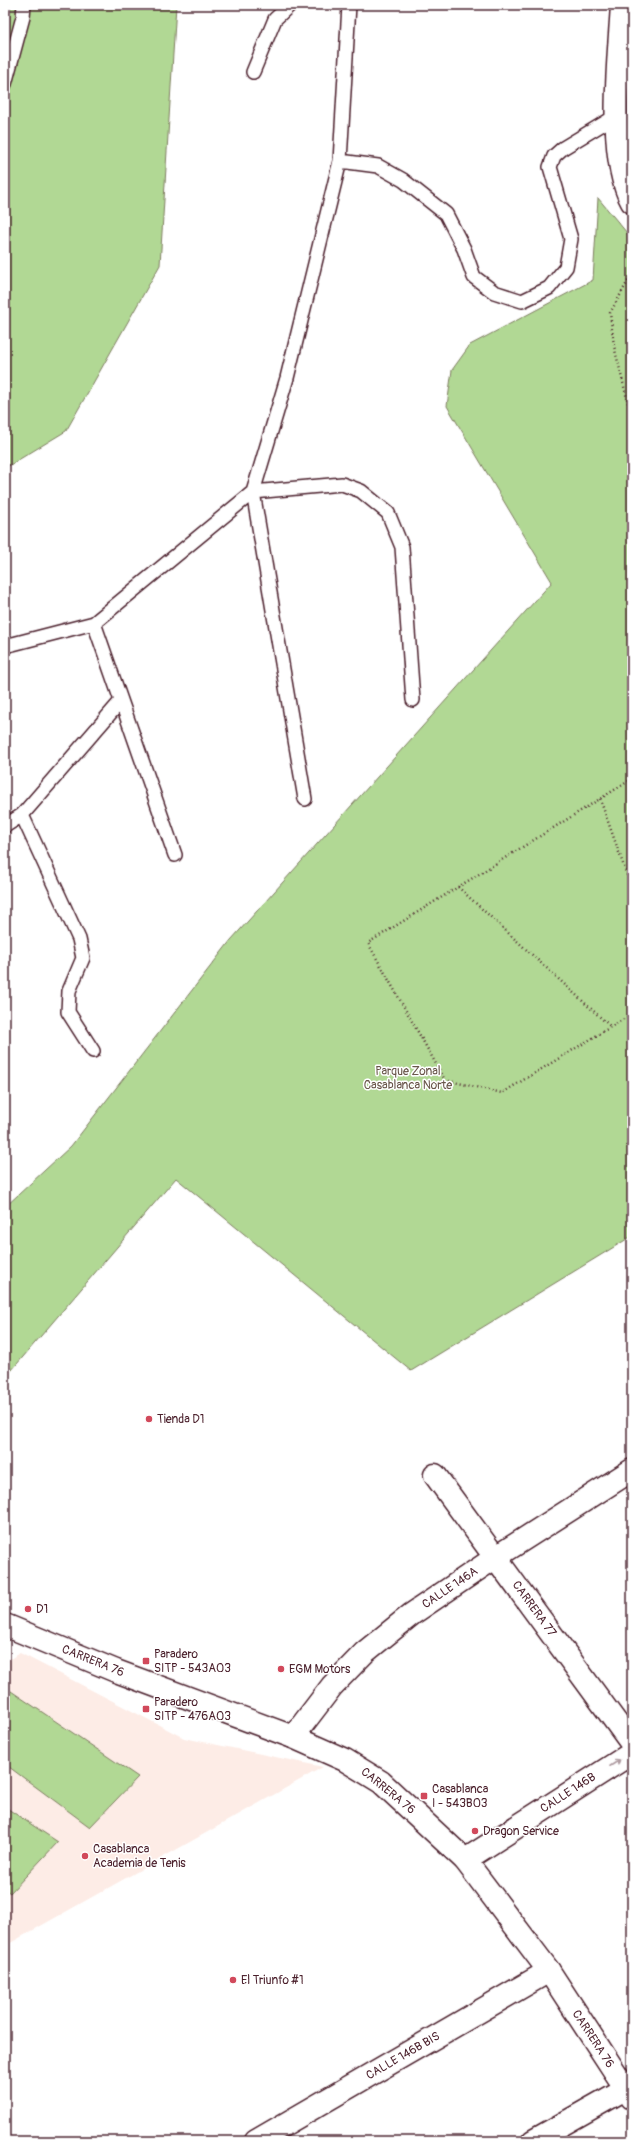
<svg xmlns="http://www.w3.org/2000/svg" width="637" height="2146" viewBox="0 0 637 2146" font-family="Pangolin,sans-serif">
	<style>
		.built { fill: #fdece6 }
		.green { fill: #b1d894; stroke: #7e7c60 }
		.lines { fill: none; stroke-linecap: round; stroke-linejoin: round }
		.service-casing { stroke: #4a1f2b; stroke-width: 16 }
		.minor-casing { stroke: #4a1f2b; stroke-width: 25 }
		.tertiary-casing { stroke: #4a1f2b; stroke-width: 25 }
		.path { stroke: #4a1f2b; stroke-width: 2.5; stroke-dasharray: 1 3; stroke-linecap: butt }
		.service { stroke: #fff; stroke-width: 13 }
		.minor { stroke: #fff; stroke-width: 22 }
		.tertiary { stroke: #fff; stroke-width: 22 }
		.oneway { stroke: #ae9aa0 }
		.poi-dot { fill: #d1495b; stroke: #fff; stroke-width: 1.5 }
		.labels { text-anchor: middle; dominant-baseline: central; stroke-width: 3; stroke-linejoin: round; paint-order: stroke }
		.park-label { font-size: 12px; fill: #69564a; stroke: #fff }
		.poi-label { font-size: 12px; fill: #4a1f2b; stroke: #fff; text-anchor: start }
		.street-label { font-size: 12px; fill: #4a1f2b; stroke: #fff }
	</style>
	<rect width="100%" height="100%" fill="#fff"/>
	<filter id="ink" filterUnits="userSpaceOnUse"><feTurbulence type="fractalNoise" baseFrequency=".025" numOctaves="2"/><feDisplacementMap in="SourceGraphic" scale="8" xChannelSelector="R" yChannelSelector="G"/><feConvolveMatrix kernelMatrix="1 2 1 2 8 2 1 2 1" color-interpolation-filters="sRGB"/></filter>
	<g filter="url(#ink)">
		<path class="built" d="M20,1653l164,85 139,29 -318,179v-284z"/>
		<path class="green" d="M5,5h171l-16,260 -94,166 -61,37z
			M598,198l34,41v997l-221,135 -235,-193 -171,200v-171l66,-61 160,-206 321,-358 -105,-176 5,-36 18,-25 123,-65z
			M8,1689l130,88 -48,50 -85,-63v-71z
			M5,1807l53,35 -48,51 -5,-4z"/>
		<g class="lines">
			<defs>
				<path id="service" d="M253,72l22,-53 15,-14
					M5,84l18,-67 1,-12
					M340,161l38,5 25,14 43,34 18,35 10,28 20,15 28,9 27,-13 17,-21 5,-28 -21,-72 4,-11 9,-8 53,-32
					M94,623l81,232
					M5,646l89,-23 159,-131 34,-114 53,-217 9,-156
					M305,799l-52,-307 89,-8 19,7 27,22 14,34 11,153
					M22,815l57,124 4,19 -14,33 -1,21 25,39
					M5,826l17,-11 99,-114"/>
				<path id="minor" d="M435,1475l197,269
					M293,1737l39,-51 33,-34 47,-38 84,-57 136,-87
					M465,1860l167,-107
					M256,2141l293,-170
					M533,2141l92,-52"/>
				<path id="tertiary" d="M622,5c-3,52 -15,152 10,197
					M5,1625l111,46 177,66 52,23 36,22 84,78 84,111 83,127"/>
			</defs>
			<use href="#service" class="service-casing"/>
			<use href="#minor" class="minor-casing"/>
			<use href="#tertiary" class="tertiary-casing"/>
			<path class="path" d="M632,274l-22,39 4,33 18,73
				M632,779l-264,164 77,137 57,13 130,-79
				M600,799l32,90
				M458,887l153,140
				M629,1016l3,5"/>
			<use href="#service" class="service"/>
			<use href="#minor" class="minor"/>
			<use href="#tertiary" class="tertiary"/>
		</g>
		<defs><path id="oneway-shaft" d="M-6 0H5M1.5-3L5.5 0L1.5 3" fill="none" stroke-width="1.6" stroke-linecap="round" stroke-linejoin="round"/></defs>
		<use class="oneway" href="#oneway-shaft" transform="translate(615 1763) rotate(-33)"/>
	</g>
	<g class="poi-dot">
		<circle cx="149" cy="1419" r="4"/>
		<circle cx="28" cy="1609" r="4"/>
		<rect x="142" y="1657" width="8" height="8" rx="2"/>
		<circle cx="281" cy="1669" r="4"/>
		<rect x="142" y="1705" width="8" height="8" rx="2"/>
		<rect x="420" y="1792" width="8" height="8" rx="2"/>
		<circle cx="475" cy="1831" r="4"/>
		<circle cx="85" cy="1856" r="4"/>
		<circle cx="233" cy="1980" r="4"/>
	</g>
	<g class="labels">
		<g class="park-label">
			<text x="408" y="1071">Parque Zonal<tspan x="408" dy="14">Casablanca Norte</tspan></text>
		</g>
		<g class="poi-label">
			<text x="157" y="1419">Tienda D1</text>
			<text x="36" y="1609">D1</text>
			<text x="154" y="1654">Paradero<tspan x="154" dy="14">SITP - 543A03</tspan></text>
			<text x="289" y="1669">EGM Motors</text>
			<text x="154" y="1702">Paradero<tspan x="154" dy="14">SITP - 476A03</tspan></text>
			<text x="432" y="1789">Casablanca<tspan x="432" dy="14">I - 543B03</tspan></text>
			<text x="483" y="1831">Dragon Service</text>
			<text x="93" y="1849">Casablanca<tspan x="93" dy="14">Academia de Tenis</tspan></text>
			<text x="241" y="1980">El Triunfo #1</text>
		</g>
		<g class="street-label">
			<text transform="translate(450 1588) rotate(-34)">CALLE 146A</text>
			<text transform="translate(534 1609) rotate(54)">CARRERA 77</text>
			<text transform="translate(93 1661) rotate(22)">CARRERA 76</text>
			<text transform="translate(388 1791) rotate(39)">CARRERA 76</text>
			<text transform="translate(568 1793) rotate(-33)">CALLE 146B</text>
			<text transform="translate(593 2039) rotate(57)">CARRERA 76</text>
			<text transform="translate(403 2056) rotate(-30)">CALLE 146B BIS</text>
		</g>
	</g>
	<rect width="637" height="2146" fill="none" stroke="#fff" stroke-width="20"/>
	<rect x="10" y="10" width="617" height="2126" fill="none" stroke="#4a1f2b" stroke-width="1.5" filter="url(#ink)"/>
</svg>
